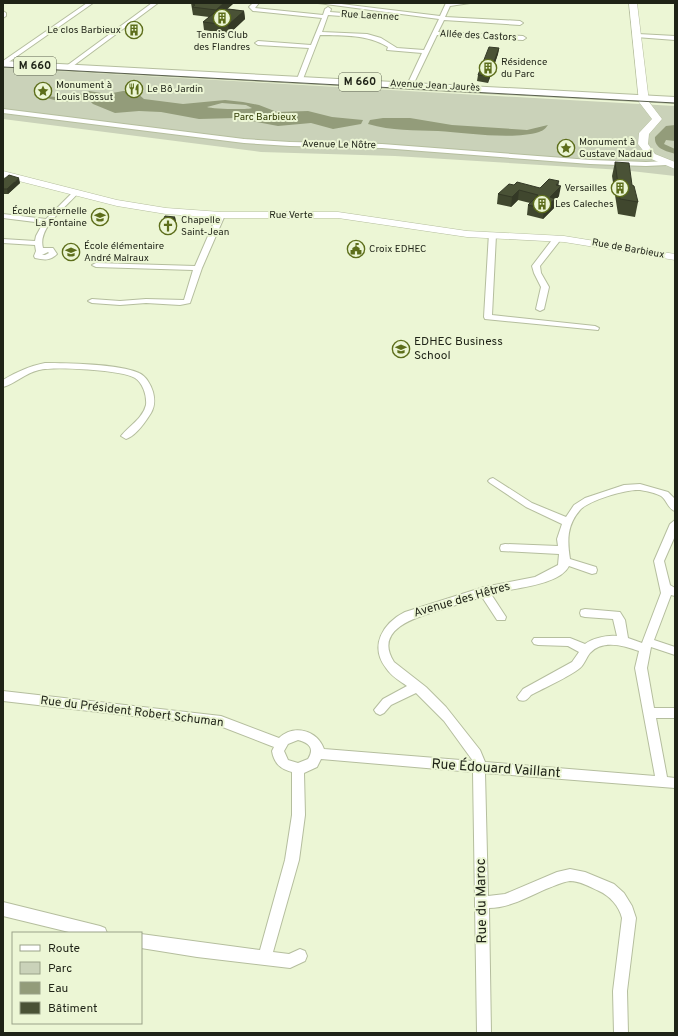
<svg xmlns="http://www.w3.org/2000/svg" width="678" height="1036" viewBox="0 0 678 1036" font-family="Overpass,sans-serif">
	<style>
		.green { fill: #cad2b9 }
		.water { fill: #939c7a; fill-rule: evenodd }
		.lines { fill: none; stroke-linecap: round; stroke-linejoin: round }
		.street-casing { stroke: #b5be9e; stroke-width: 2 }
		.secondary-casing { stroke: #b5be9e; stroke-width: 1 }
		.primary-casing { stroke: #b5be9e; stroke-width: 2 }
		.street { fill: #fff; fill-rule: evenodd }
		.secondary { fill: #fff; fill-rule: evenodd }
		.primary { fill: #fff; fill-rule: evenodd }
		.tram { stroke: #5b614f; stroke-width: 1 }
		.wall { fill: #40472e }
		.shaded-wall { fill: #343926 }
		.building { fill: #4a5236; stroke: #343926 }
		.labels { text-anchor: middle; dominant-baseline: central; stroke-width: 4; stroke-linejoin: round; paint-order: stroke }
		.far-street-label { font-size: 10px; fill: #1f2317; stroke: #ecf6d5 }
		.far-poi-label { font-size: 10px; fill: #1f2317; stroke: #ecf6d5; text-anchor: start }
		.far-park-label { font-size: 10px; fill: #2e3900; stroke: #ecf6d5 }
		.shield { fill: #ecf6d5; stroke: #5c6250; stroke-width: 1 }
		.shield-label { font-size: 11px; font-weight: bold; fill: #1f2317 }
		.poi-label { font-size: 12px; fill: #1f2317; stroke: #ecf6d5; text-anchor: start }
		.street-label { font-size: 12px; fill: #1f2317; stroke: #ecf6d5 }
		.near-street-label { font-size: 14px; fill: #1f2317; stroke: #ecf6d5 }
	</style>
	<rect width="100%" height="100%" fill="#ecf6d5"/>
	<path class="green" d="M3,68l672,38v70l-53,-6 -227,-14 -134,-4 -258,-33z"/>
	<path class="water" d="M89,91l18,3 16,-3h8l6,2 7,6 39,5 42,-4 18,2 16,3 18,7 31,-1 24,6 31,3 -2,4 -28,5 -22,-6 -33,3 -42,-8 -37,1 -38,-7 -22,-1 -24,2 -22,-9 -5,-5 -26,3 -19,-5c7,-2 12,1 20,0 9,0 17,-3 26,-6zM222,103l24,2 6,3c-3,2 -41,1 -45,-1z
		M383,118h27l42,7 75,5 21,-5c-3,4 -4,5 -9,7 -26,8 -73,1 -101,-1 -24,-1 -46,0 -70,-7l2,-4z
		M675,125v16l-9,-1 -2,4 11,5v5c-9,-3 -21,-5 -20,-17l11,-11z"/>
	<g class="lines">
		<defs>
			<path id="street" d="M87,3h6l-90,63v-5z
				M152,3h6l-89,66h-4v-2z
				M253,3h6l-4,5 68,7 2,-6 3,-2 3,2 -1,3 66,5 1,1 -3,2 -66,-5 -6,17 45,2 14,4 16,10 27,2 15,-31 -121,-16h15l107,13 6,-13h24l-20,3 -5,11 75,4 3,2 -3,2 -76,-5 -6,12 85,4 3,2 -3,2 -86,-5 -24,50 -3,2 -3,-2 15,-32 -35,-3 1,-3c-21,-13 -43,-11 -68,-12l-17,44 -3,2 -3,-2 12,-31 -51,-3 -3,-2 3,-2 53,4 11,-27 -69,-7 -4,-4z
				M3,11l3,2v3l-3,2z
				M638,34l37,2v4l-39,-3 -1,-1z
				M3,109l241,30 46,3 92,2 208,16 56,2 21,-1 3,2 -3,2 -21,1 -56,-2 -208,-16 -92,-2 -46,-3 -241,-30z
				M74,191l5,1c-11,14 -42,35 -36,56h10l4,6c-7,7 -13,6 -22,4l-1,-2 2,-5 -1,-6 -32,-2v-4l32,2 1,-5 7,-13 -40,-5v-4l43,5zM48,252l1,1 -4,2h-3z
				M218,213l7,2 -23,53 -12,35 -10,2 -34,-2 -26,2 -28,-2 -4,-2 4,-2 28,2 26,-2 38,1 9,-30 -97,-3 -4,-2 4,-2 99,3z
				M489,233l7,2 -4,80 103,11 4,2 -1,2 -113,-11 -1,-2z
				M555,236l7,2 -22,28 1,7 8,14 -5,22 -4,2 -4,-2 5,-22 -7,-14 -2,-7z
				M45,363c22,0 75,1 94,10 7,3 12,12 14,19 2,8 2,14 -2,21 -5,8 -15,23 -25,26l-5,-3c8,-10 22,-18 25,-31 1,-9 -3,-22 -11,-27 -12,-8 -81,-12 -96,-8 -14,3 -24,14 -36,17v-7c13,-8 27,-14 42,-17z
				M493,478l39,25 34,14 8,-12 11,-7 39,-13 16,-1 28,8 7,7v12c-7,-2 -8,-11 -14,-15 -5,-3 -15,-5 -21,-6 -13,-1 -51,10 -60,20 -13,15 -13,30 -10,49l26,8 1,3 -1,3 -4,1 -23,-8c-10,20 -58,22 -78,28l15,23 -1,3h-8l-15,-23c-13,4 -26,8 -39,12 -23,7 -71,19 -49,53l32,25 20,20 34,43 5,12 170,14 -20,-108 4,-17c-15,-5 -36,-12 -49,2 -4,5 -6,12 -10,15 -11,9 -36,20 -49,27 -4,5 -6,7 -12,5l-2,-3 6,-8 49,-27 7,-10 -11,-6 -30,-1 -4,-1 -2,-3 2,-3h36l15,6c8,-6 22,-9 32,-8l-4,-17 -28,-2 -4,-1 -1,-3 1,-3 4,-1 35,3 5,8 3,18 14,5 19,-50 -7,-32 16,-37 5,-4v16l-11,25 6,24 5,3v8l-4,-1 -17,45 21,7v8l-24,-8 -4,21 7,40h21v10h-19l11,59 8,1v10l-190,-15 3,123 17,-2 52,-22 13,-3 15,3 29,12 10,9 8,13 4,12 -9,73 1,42h-14l-1,-42 9,-73c-3,-12 -12,-22 -23,-27 -9,-4 -19,-10 -29,-10 -8,1 -16,5 -24,8 -18,8 -37,19 -57,19l2,125h-14l-4,-261 -152,-13 -4,8 -13,6 1,42 -6,45 -26,92 16,2 11,-5 5,2 2,5 -2,5 -15,7 -93,-11 -56,-9v-14l119,16 25,-90 7,-45v-43c-12,-3 -18,-9 -20,-21l2,-4 -54,-21 -217,-25v-10l218,25 58,22c15,-14 38,-8 45,11l149,12 -29,-40 -28,-28 -25,12 -7,8 -4,2 -4,-2 -2,-3 9,-11 24,-13c-7,-5 -16,-10 -21,-18 -17,-22 -3,-45 19,-56l79,-25 51,-10 23,-12 1,-11 -58,-3 -1,-3 1,-3 4,-1 53,2 -1,-7 5,-15 -36,-17 -36,-24 -2,-2 2,-2zM298,740c11,3 17,8 10,19l-10,4 -10,-3 -4,-9 4,-7z
				M3,902l97,24 5,2 2,5h-34l-70,-17z"/>
			<path id="secondary" d="M629,3h8l12,99 13,17 -13,15 -1,10 7,10 20,8v7l-26,-11 -11,-14 1,-11 13,-14 -13,-17z
				M3,171l114,29 49,8 55,4h117l129,19 97,5 111,18v6l-111,-18 -97,-5 -129,-19h-117l-55,-4 -49,-8 -114,-29z"/>
			<path id="primary" d="M3,61l672,36v6l-672,-36z"/>
		</defs>
		<use href="#street" class="street-casing"/>
		<use href="#secondary" class="secondary-casing"/>
		<use href="#primary" class="primary-casing"/>
		<use href="#street" class="street"/>
		<use href="#secondary" class="secondary"/>
		<use href="#primary" class="primary"/>
		<path class="tram" d="M3,67l672,36"/>
	</g>
	<path class="wall" d="M191,3h43l-7,6 17,2 1,8 -16,15 -25,-4 -1,-8 6,-5 -16,-2z
		M499,48l-1,6 -10,29 -11,-2 1,-6z
		M615,162l17,23 6,17 -3,15 -17,-3 -6,-38z
		M3,180l17,3 -12,11h-5z
		M514,185l26,3 18,-2 1,10 -4,5 -1,7 -11,11 -16,-4 1,-10 2,-2 -12,-3 -7,7 -14,-3 1,-10z
		M175,217l1,5 -7,8 -7,-1 -1,-5z"/>
	<path class="shaded-wall" d="M224,3h10l-17,15 -1,-8z
		M244,11l1,8 -16,15 -1,-9z
		M499,48l-1,6 -10,29 1,-7z
		M19,178l1,5 -12,11 -1,-5z
		M559,181l-1,8 3,-3 -2,10 -4,5 -1,7 -11,11 1,-10 12,-24z
		M519,190l-1,10 -7,7 1,-10z
		M175,217l1,5 -7,8 -1,-6z"/>
	<path class="building" d="M191,3h33l-8,7 -24,-3 3,-2z
		M220,8l24,3 -16,14 -25,-3z
		M489,47l10,1 -10,28 -11,-1z
		M615,162l14,1 3,22 2,1 4,16 -18,-3z
		M9,175l10,3 -12,11h-4v-9z
		M549,179l10,2 -3,4 5,1 -11,11 5,2 -11,10 -16,-4 10,-10 -19,-5 -7,7 -14,-3 11,-10 5,1 3,-3 23,6z
		M165,216l10,1 -7,7h-7z"/>
	<defs>
		<symbol id="building-ring" viewBox="-11 -11 22 22"><circle r="9.5" fill="#ecf6d5" stroke="#5d6e1b" stroke-width="1.5"/><path d="M-4-6H4V6H1V3H-1V6H-4ZM-2.5-4.3h1.7v1.8h-1.7ZM.8-4.3h1.7v1.8H.8ZM-2.5-1h1.7V.8h-1.7ZM.8-1h1.7V.8H.8Z" fill="#5d6e1b"/></symbol>
		<symbol id="restaurant-ring" viewBox="-11 -11 22 22"><circle r="9.5" fill="#ecf6d5" stroke="#5d6e1b" stroke-width="1.5"/><path d="M-5-6h1v4h1v-4h1v4h1v-4h1v5L-1.5 .5V6h-2V.5L-5-1ZM5-6V6H3V1.5H1.5Q1.5-4 5-6Z" fill="#5d6e1b"/></symbol>
		<symbol id="sight-ring" viewBox="-11 -11 22 22"><circle r="9.5" fill="#ecf6d5" stroke="#5d6e1b" stroke-width="1.5"/><path d="M0-6L1.8-2.2L6-1.7L2.9 1.2L3.7 5.4L0 3.3L-3.7 5.4L-2.9 1.2L-6-1.7L-1.8-2.2Z" fill="#5d6e1b"/></symbol>
		<symbol id="school-ring" viewBox="-11 -11 22 22"><circle r="9.5" fill="#ecf6d5" stroke="#5d6e1b" stroke-width="1.5"/><path d="M0-5L7-2L0 1L-7-2ZM-4 1L0 2.5L4 1V4Q0 6-4 4Z" fill="#5d6e1b"/></symbol>
		<symbol id="church-ring" viewBox="-11 -11 22 22"><circle r="9.5" fill="#ecf6d5" stroke="#5d6e1b" stroke-width="1.5"/><path d="M-1.2-6h2.4v3.5h3.3v2.4h-3.3V6h-2.4V-.1h-3.3v-2.4h3.3Z" fill="#5d6e1b"/></symbol>
		<symbol id="civic-ring" viewBox="-11 -11 22 22"><circle r="9.5" fill="#ecf6d5" stroke="#5d6e1b" stroke-width="1.5"/><path d="M-.6-6.5H3V-4.5H.6V-3L4-1V1h2V6H-6V1h2V-1L-.6-3ZM-1.2 2.5V6h2.4V2.5Z" fill="#5d6e1b"/></symbol>
		<symbol id="university-ring" viewBox="-11 -11 22 22"><circle r="9.5" fill="#ecf6d5" stroke="#5d6e1b" stroke-width="1.5"/><path d="M0-5L7-2L0 1L-7-2ZM-4 1L0 2.5L4 1V4Q0 6-4 4Z" fill="#5d6e1b"/></symbol>
	</defs>
	<g fill-rule="evenodd">
		<use href="#building-ring" x="212" y="8" width="20" height="20"/>
		<use href="#building-ring" x="124" y="20" width="20" height="20"/>
		<use href="#building-ring" x="478" y="58" width="20" height="20"/>
		<use href="#restaurant-ring" x="124" y="79" width="20" height="20"/>
		<use href="#sight-ring" x="33" y="81" width="20" height="20"/>
		<use href="#sight-ring" x="556" y="138" width="20" height="20"/>
		<use href="#building-ring" x="610" y="178" width="20" height="20"/>
		<use href="#building-ring" x="532" y="194" width="20" height="20"/>
		<use href="#school-ring" x="90" y="207" width="20" height="20"/>
		<use href="#church-ring" x="158" y="216" width="20" height="20"/>
		<use href="#civic-ring" x="346" y="239" width="20" height="20"/>
		<use href="#school-ring" x="61" y="242" width="20" height="20"/>
		<use href="#university-ring" x="391" y="339" width="20" height="20"/>
	</g>
	<g class="labels">
		<g class="far-street-label">
			<text transform="translate(370 16) rotate(3)">Rue Laennec</text>
			<text transform="translate(478 36) rotate(3)">Allée des Castors</text>
			<text transform="translate(435 86) rotate(3)">Avenue Jean Jaurès</text>
			<text transform="translate(339 145) rotate(1)">Avenue Le Nôtre</text>
			<text x="291" y="215">Rue Verte</text>
			<text transform="translate(628 249) rotate(10)">Rue de Barbieux</text>
		</g>
		<g class="far-poi-label">
			<text x="121" y="30" text-anchor="end">Le clos Barbieux</text>
			<text x="222" y="35" text-anchor="middle">Tennis Club<tspan x="222" dy="12">des Flandres</tspan></text>
			<text x="501" y="62">Résidence<tspan x="501" dy="12">du Parc</tspan></text>
			<text x="56" y="85">Monument à<tspan x="56" dy="12">Louis Bossut</tspan></text>
			<text x="147" y="89">Le Bô Jardin</text>
			<text x="579" y="142">Monument à<tspan x="579" dy="12">Gustave Nadaud</tspan></text>
			<text x="607" y="188" text-anchor="end">Versailles</text>
			<text x="555" y="204">Les Caleches</text>
			<text x="87" y="211" text-anchor="end">École maternelle<tspan x="87" dy="12">La Fontaine</tspan></text>
			<text x="181" y="220">Chapelle<tspan x="181" dy="12">Saint-Jean</tspan></text>
			<text x="84" y="246">École élémentaire<tspan x="84" dy="12">André Malraux</tspan></text>
			<text x="369" y="249">Croix EDHEC</text>
		</g>
		<g class="far-park-label">
			<text x="265" y="117">Parc Barbieux</text>
		</g>
		<g class="shield">
			<rect x="14" y="57" width="42" height="18" rx="3"/>
			<rect x="339" y="73" width="42" height="18" rx="3"/>
		</g>
		<g class="shield-label">
			<text x="35" y="66">M 660</text>
			<text x="360" y="82">M 660</text>
		</g>
		<g class="poi-label">
			<text x="414" y="342">EDHEC Business<tspan x="414" dy="14">School</tspan></text>
		</g>
		<g class="street-label">
			<text transform="translate(462 600) rotate(-16)">Avenue des Hêtres</text>
			<text transform="translate(132 712) rotate(7)">Rue du Président Robert Schuman</text>
		</g>
		<g class="near-street-label">
			<text transform="translate(496 769) rotate(4)">Rue Édouard Vaillant</text>
			<text transform="translate(482 901) rotate(-91)">Rue du Maroc</text>
		</g>
	</g>
	<rect width="678" height="1036" fill="none" stroke="#1f2317" stroke-width="8"/>
	<rect x="12" y="932" width="130" height="92" fill="#ecf6d5" stroke="#9aa289"/>
	<rect x="20" y="945" width="20" height="6" fill="#ffffff" stroke="#9aa289"/>
	<text x="48" y="952" font-size="12" fill="#1f2317">Route</text>
	<rect x="20" y="962" width="20" height="12" fill="#cad2b9" stroke="#9aa289"/>
	<text x="48" y="972" font-size="12" fill="#1f2317">Parc</text>
	<rect x="20" y="982" width="20" height="12" fill="#939c7a" stroke="#9aa289"/>
	<text x="48" y="992" font-size="12" fill="#1f2317">Eau</text>
	<rect x="20" y="1002" width="20" height="12" fill="#4a5236" stroke="#9aa289"/>
	<text x="48" y="1012" font-size="12" fill="#1f2317">Bâtiment</text>
</svg>
